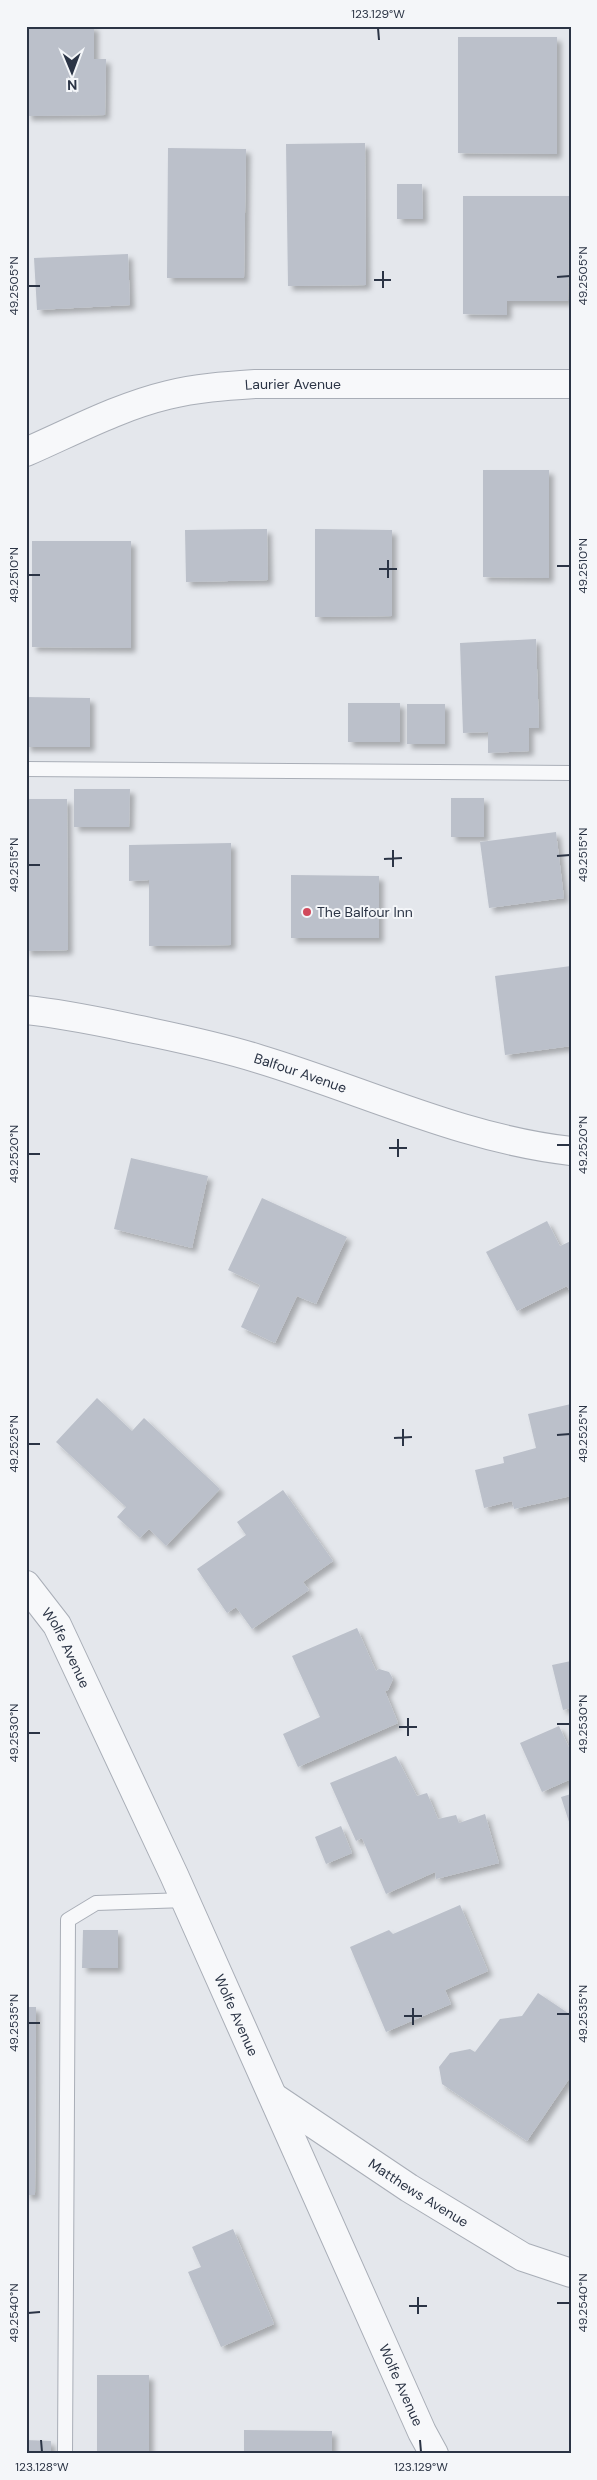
<svg xmlns="http://www.w3.org/2000/svg" width="597" height="2480" viewBox="0 0 597 2480" font-family="'DM Sans',sans-serif">
	<style>
		.building { fill: #bbc0ca; filter: url(#shadow) }
		.lines { fill: none; stroke-linecap: round; stroke-linejoin: round }
		.service-casing { stroke: #a9aeb7; stroke-width: 16 }
		.minor-casing { stroke: #a9aeb7; stroke-width: 30 }
		.service { stroke: #f7f8fa; stroke-width: 14 }
		.minor { stroke: #f7f8fa; stroke-width: 28 }
		.ticks { fill: none; stroke: #2b3445; stroke-width: 2 }
		.poi-dot { fill: #d1495b; stroke: #f4f6f9; stroke-width: 2 }
		.labels { text-anchor: middle; dominant-baseline: central; stroke-width: 4; stroke-linejoin: round; paint-order: stroke }
		.street-label { font-size: 14px; fill: #2b3445; stroke: #f4f6f9 }
		.poi-label { font-size: 14px; fill: #2b3445; stroke: #f4f6f9; text-anchor: start }
		.neatline { fill: none; stroke: #2b3445; stroke-width: 2 }
		.ticks-label { font-size: 12px; text-anchor: middle; fill: #2b3445 }
	</style>
	<defs>
		<filter id="shadow"><feDropShadow dx="4.5" dy="4.5" stdDeviation="2.5" flood-color="#0004"/></filter>
	</defs>
	<rect width="100%" height="100%" fill="#e4e7ec"/>
	<path class="building" d="M26,26h68v33h12l-1,56 -78,1z
		M458,37h99v117l-99,-1z
		M365,143l1,142 -78,1 -2,-142z
		M168,148l78,1 -2,129h-77z
		M397,184h25l1,35h-26z
		M463,196h106l-1,105h-61v14l-44,-1z
		M128,254l2,51 -93,5 -3,-52z
		M483,470h66v108l-66,-1z
		M267,529l1,51 -82,2 -1,-52z
		M315,529l77,1v86l-77,1z
		M32,541h99v107l-99,-1z
		M536,639l3,89h-10v23l-41,2v-21l-25,1 -3,-90z
		M26,697l64,1v49h-64z
		M348,703h52v39h-52z
		M407,704h38v40h-38z
		M74,789h56l-1,38h-55z
		M451,798h33v39h-33z
		M26,799h41l1,151 -42,1z
		M556,832l8,66 -75,10 -9,-66z
		M231,843v102l-82,1v-66l-20,1v-36z
		M291,875l88,1v62h-88z
		M571,966v80l-66,9 -10,-79z
		M131,1158l77,18 -16,72 -78,-19z
		M262,1198l85,39 -31,67 -19,-8 -22,47 -34,-16 19,-42 -32,-15z
		M547,1221l13,25 11,-5v53l-4,-8 -50,25 -31,-59z
		M97,1398l35,33 12,-13 76,71 -54,57 -17,-17 -9,9 -23,-21 9,-10 -70,-65z
		M571,1404v92l-57,13 -2,-8 -28,7 -9,-38 29,-7 -1,-6 33,-9 -8,-34z
		M283,1490l50,71 -30,21 6,8 -57,39 -16,-22 -9,6 -30,-44 49,-34 -9,-13z
		M357,1628l19,43 3,-2 10,3 4,7 -5,11 -3,1 13,32 -100,44 -15,-33 37,-17 -28,-61z
		M571,1661v47l-8,2 -11,-45z
		M559,1726l12,26v27l-29,13 -22,-49z
		M396,1756l21,40 10,-3 11,26 18,-4 3,8 26,-9 14,49 -63,16 -1,-7 -49,22 -24,-56 -6,3 -26,-58z
		M571,1794v31h-1l-9,-28z
		M341,1826l11,27 -26,11 -11,-27z
		M460,1905l28,66 -43,19 6,14 -65,28 -36,-85 39,-17 4,4z
		M83,1930h35v38h-36z
		M538,1993l33,22v61l-44,65 -85,-57 -3,-17 11,-14 20,-4 5,3 25,-33 22,-3z
		M26,2007h10l-1,188h-9z
		M233,2229l41,95 -53,23 -33,-75 13,-5 -9,-20z
		M97,2375h52v79h-52z
		M244,2430l88,1v23h-88z
		M26,2440l25,1v13h-25z"/>
	<g class="lines">
		<defs>
			<path id="service" d="M26,769l545,4
				M65,2454l3,-534 28,-17 90,-3"/>
			<g id="minor">
				<path id="s1" d="M26,452c46,-20 92,-45 142,-57 28,-7 57,-9 87,-11h316"/>
				<path id="s2" d="M26,1010c41,4 80,13 119,21 38,8 77,16 114,28 103,31 204,80 312,92"/>
				<path id="s3" d="M26,1585l31,40 117,250 248,557 12,22"/>
				<path id="s4" d="M275,2098l134,90 114,69 48,16"/>
			</g>
		</defs>
		<use href="#service" class="service-casing"/>
		<use href="#minor" class="minor-casing"/>
		<use href="#service" class="service"/>
		<use href="#minor" class="minor"/>
	</g>
	<path class="ticks" d="M378,28l1,12M383,271v17M557,277l13,-1M374,280h17M28,286h12M388,560v18M557,566h13M379,569h18M28,575h12M393,850v17M557,856l13,-1M384,859l18,-1M28,865h12M398,1139v18M557,1145h13M389,1148h18M28,1154h12M403,1429v17M557,1435l13,-1M394,1438l18,-1M28,1444h12M408,1718v18M557,1724h13M399,1727h18M28,1733h12M413,2008v17M557,2014h13M404,2016h18M28,2023h12M418,2297v17M557,2303h13M409,2306h18M28,2313l12,-1M41,2440l1,12M420,2440l1,12"/>
	<circle class="poi-dot" cx="307" cy="912" r="5"/>
	<g class="labels">
		<g class="street-label">
			<text stroke="none"><textPath href="#s1" startOffset="279">Laurier Avenue</textPath></text>
			<text stroke="none"><textPath href="#s2" startOffset="282">Balfour Avenue</textPath></text>
			<text stroke="none"><textPath href="#s3" startOffset="75">Wolfe Avenue</textPath></text>
			<text stroke="none"><textPath href="#s3" startOffset="480">Wolfe Avenue</textPath></text>
			<text stroke="none"><textPath href="#s4" startOffset="172">Matthews Avenue</textPath></text>
			<text stroke="none"><textPath href="#s3" startOffset="885">Wolfe Avenue</textPath></text>
		</g>
		<g class="poi-label">
			<text x="317" y="912">The Balfour Inn</text>
		</g>
	</g>
	<rect width="597" height="2480" fill="none" stroke="#f4f6f9" stroke-width="55"/>
	<g transform="translate(72 72) rotate(179)" stroke="#f4f6f9" stroke-width="4" paint-order="stroke">
	<path d="M0-4L9 19L0 12L-9 19Z" fill="#2b3445"/>
	<text y="-8" font-size="14" font-weight="bold" text-anchor="middle" fill="#2b3445">N</text>
	</g>
	<rect x="28" y="28" width="542" height="2424" class="neatline"/>
	<g class="ticks-label">
		<text x="378" y="18">123.129°W</text>
		<text transform="translate(583 276) rotate(-90)" y="4">49.2505°N</text>
		<text transform="translate(14 286) rotate(-90)" y="4">49.2505°N</text>
		<text transform="translate(583 566) rotate(-90)" y="4">49.2510°N</text>
		<text transform="translate(14 575) rotate(-90)" y="4">49.2510°N</text>
		<text transform="translate(583 855) rotate(-90)" y="4">49.2515°N</text>
		<text transform="translate(14 865) rotate(-90)" y="4">49.2515°N</text>
		<text transform="translate(583 1145) rotate(-90)" y="4">49.2520°N</text>
		<text transform="translate(14 1154) rotate(-90)" y="4">49.2520°N</text>
		<text transform="translate(583 1434) rotate(-90)" y="4">49.2525°N</text>
		<text transform="translate(14 1444) rotate(-90)" y="4">49.2525°N</text>
		<text transform="translate(583 1724) rotate(-90)" y="4">49.2530°N</text>
		<text transform="translate(14 1733) rotate(-90)" y="4">49.2530°N</text>
		<text transform="translate(583 2014) rotate(-90)" y="4">49.2535°N</text>
		<text transform="translate(14 2023) rotate(-90)" y="4">49.2535°N</text>
		<text transform="translate(583 2303) rotate(-90)" y="4">49.2540°N</text>
		<text transform="translate(14 2313) rotate(-90)" y="4">49.2540°N</text>
		<text x="42" y="2471">123.128°W</text>
		<text x="421" y="2471">123.129°W</text>
	</g>
</svg>
